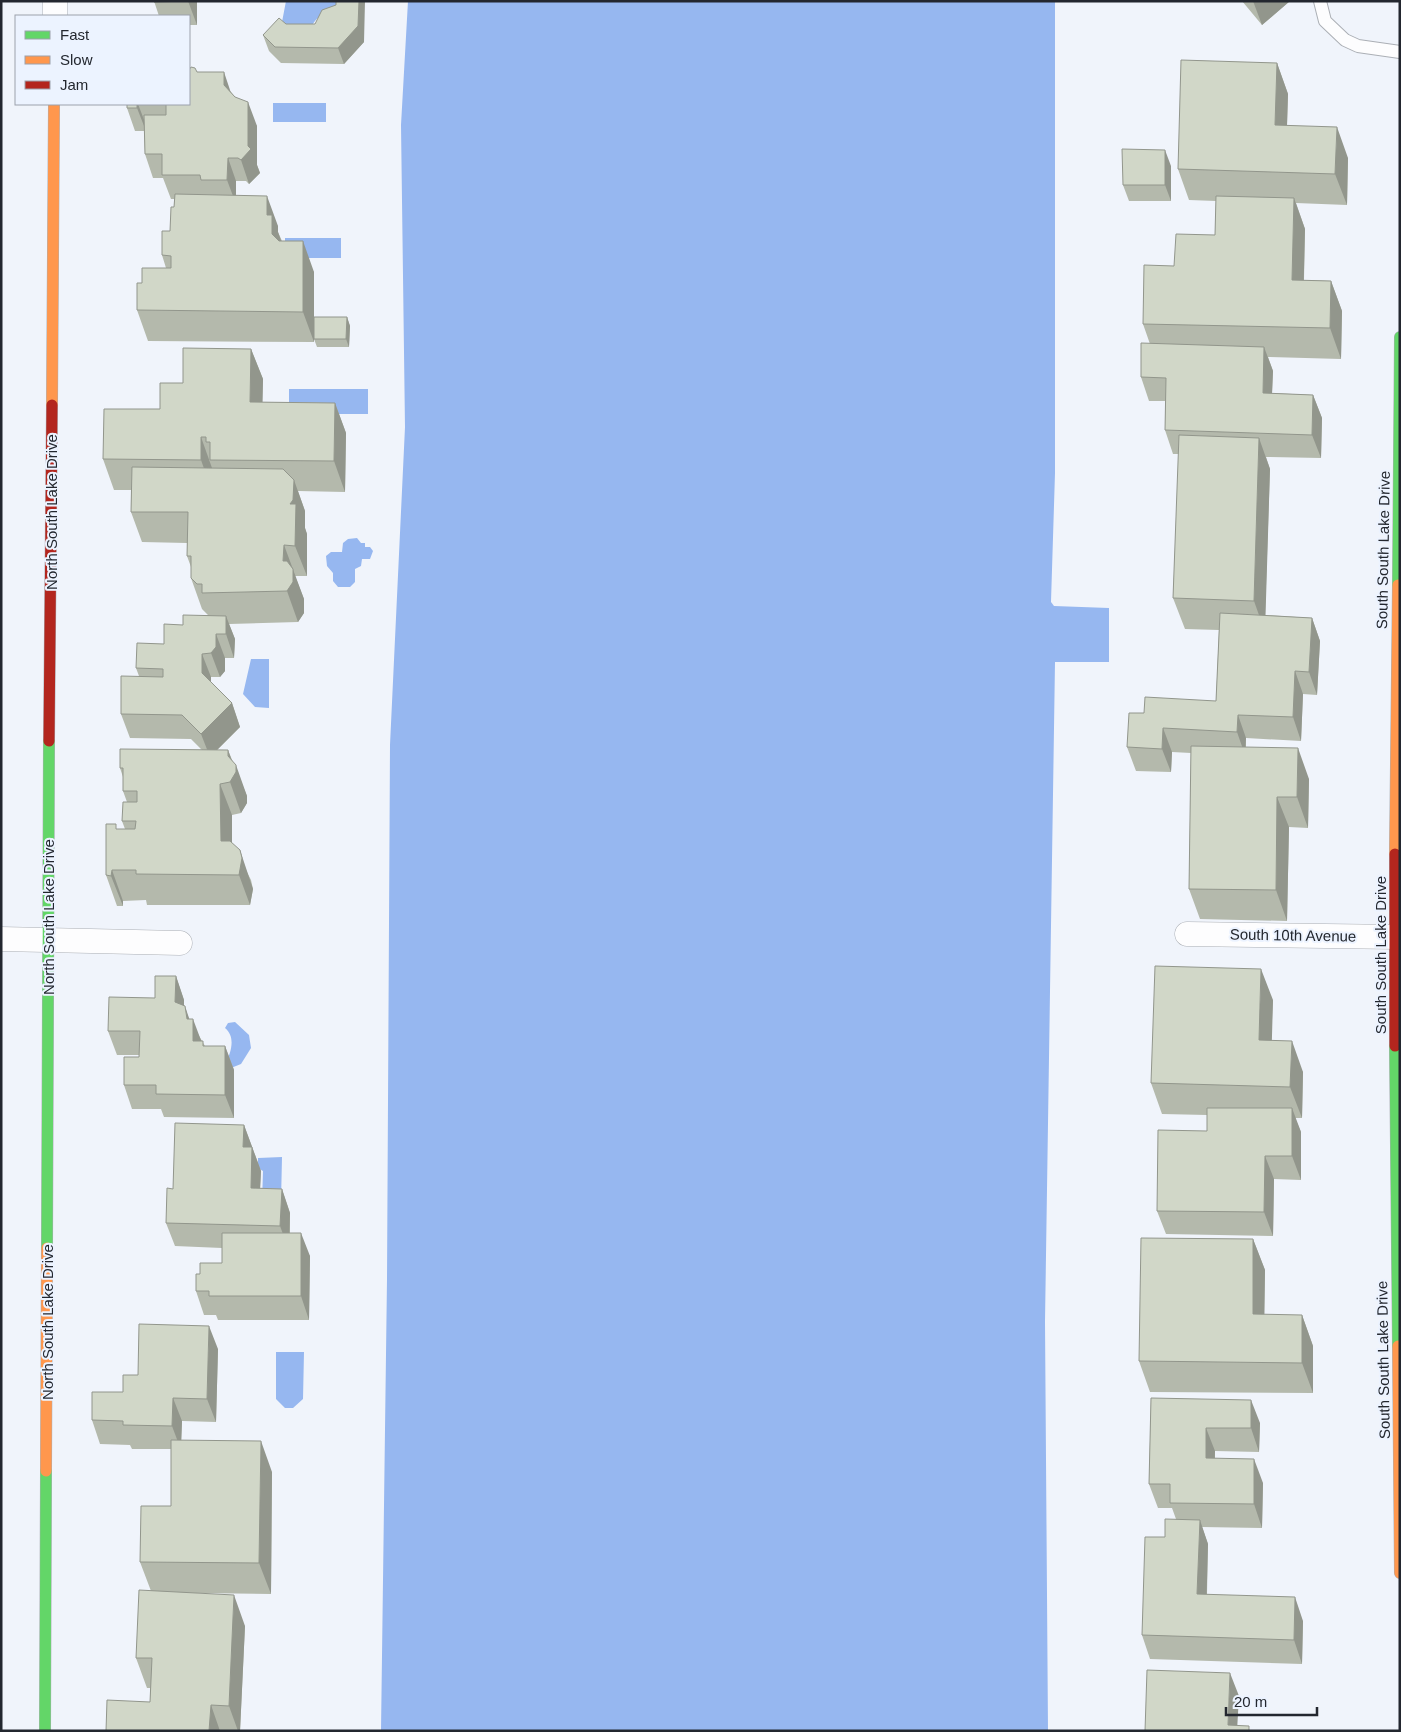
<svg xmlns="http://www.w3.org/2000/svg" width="1401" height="1732" viewBox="0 0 1401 1732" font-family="Arial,sans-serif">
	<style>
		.water { fill: #96b7f0 }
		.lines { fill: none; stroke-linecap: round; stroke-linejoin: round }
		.lane-casing { stroke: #abafb5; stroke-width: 14 }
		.street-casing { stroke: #abafb5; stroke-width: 25 }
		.fast-casing { stroke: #abafb5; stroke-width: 12 }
		.slow-casing { stroke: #abafb5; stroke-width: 12 }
		.jam-casing { stroke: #abafb5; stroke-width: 12 }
		.lane { stroke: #fdfdfe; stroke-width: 12 }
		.street { stroke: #fdfdfe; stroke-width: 24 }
		.fast { stroke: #63d668; stroke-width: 11 }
		.slow { stroke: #ff974d; stroke-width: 11 }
		.jam { stroke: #b3261e; stroke-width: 11 }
		.wall { fill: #b4b9ac }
		.shaded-wall { fill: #92968c }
		.building { fill: #d1d7c8; stroke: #92968c }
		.labels { text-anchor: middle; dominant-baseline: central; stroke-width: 4; stroke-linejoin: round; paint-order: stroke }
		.street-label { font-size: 15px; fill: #23272f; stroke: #ecf3ff }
	</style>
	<rect width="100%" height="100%" fill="#f0f4fb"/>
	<path class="water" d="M286,1h54v5c-19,7 -27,12 -33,32l-25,-16z
		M408,1h647v472l-4,129 3,4 55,2v54h-54l-10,660 3,409h-667l6,-452 3,-534 15,-318 -4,-302z
		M273,103h53v19h-53z
		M285,238h56v20h-32l-24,5z
		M289,389h79v25h-79z
		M357,538l4,5h4v4h5l3,4 -3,8h-8l-1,7 -6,3v13l-5,5h-12l-5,-6v-8l-6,-7 -1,-10 5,-4h11l1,-9 5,-4z
		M251,659h18v49l-14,-1 -12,-13z
		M235,1022l14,13 2,13 -10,16 -10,4 -5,-5c5,-11 10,-26 -1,-35l3,-5z
		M282,1157l-1,45h-19l1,-31 -5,-3v-10z
		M276,1352h28l-1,47 -10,9h-8l-9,-9z"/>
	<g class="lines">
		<defs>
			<path id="lane" d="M1320,1l5,20 20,19 13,6 42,6"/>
			<path id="street" d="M55,16v-15
				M1187,934l213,3
				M1,939l179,4"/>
			<path id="fast" d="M1398,585l2,-248
				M1395,1046l3,300
				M47,1248l2,-507
				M45,1731l1,-260"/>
			<path id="slow" d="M52,405l2,-301
				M1395,854l3,-269
				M1398,1346l2,227
				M46,1471l1,-223"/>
			<path id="jam" d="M49,741l3,-336
				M1395,854v192"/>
		</defs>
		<use href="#lane" class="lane-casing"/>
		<use href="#street" class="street-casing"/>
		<use href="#fast" class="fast-casing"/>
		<use href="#slow" class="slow-casing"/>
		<use href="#jam" class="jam-casing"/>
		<use href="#lane" class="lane"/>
		<use href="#street" class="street"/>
		<use href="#fast" class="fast"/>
		<use href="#slow" class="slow"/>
		<use href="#jam" class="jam"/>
	</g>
	<path class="wall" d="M154,1h43v24h-8v-9h-30z
		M1242,1h48l-28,24z
		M336,5l28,37 -20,22 -63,-1 -12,-12 -6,-16 23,-11h29z
		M1277,63l11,31 -1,31 61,33 -1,47 -51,-2 9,26 -1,51 27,1 11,30 -1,48 -73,-2 5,14 -1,22 41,2 9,23 -1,40 -55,-1 4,12 -5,146 47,3 8,23 -3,54 -14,-1 -2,47 -55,-3v9l63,32 -1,49 -19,-1 -2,94 -87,-2 -11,-30 2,-136 -19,-1 -1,20 -35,-1 -9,-24 17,-34 72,-12 3,-71 -34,-1 -12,-31 6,-144h-6l-8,-24v-29h-16l-8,-24 9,-33 -7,-20 31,-58 41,-31 1,-34 -27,-1 -11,-31z
		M197,72l34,20 26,34v39l3,8 -11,11 -3,-3h-10v14l42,31v6l4,9 32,31v63l33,-18 3,9 -1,21h-32l-3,-8v3l-166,-1 -11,-31 5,-27 24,-15 -4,-13 8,-24 4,-24v-8h-3l-8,-21h-10l-8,-24 -1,-23h-9l-8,-23v-4h62z
		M1171,166v35h-42l-6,-16z
		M251,349l12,30 -1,23 73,1 11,30 -1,59 -47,-1 7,20v17l2,6v42h-12l9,23v14l-6,9 -69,2 6,15 -1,19h-9v13l-5,6h-9v5l21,21 8,24 -23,23h11l19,46v7l-6,10 -9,2v28l19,37 2,9 -3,16h-103l-1,-5 -23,1v5h-6l-11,-31 12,-46h7l-3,-8 5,-19 -4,-11v-14l-3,-9 82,-18 -11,-11 -61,-1 -9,-24 18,-38 -3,-8 28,-24 19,-19 25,-10 -6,-6 -11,-31v-11l-4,-11v-13l-45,-1 -11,-30v-22h-17l-11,-31 57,-50 23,-26z
		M176,976l8,24v6l5,13 16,27h20l9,24v48l-70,-1 -3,-8h-29l-8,-24 15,-28v-2h-22l-9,-24 47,-33z
		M1273,1000l-2,40 32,32 -1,46h-7l6,14v48l-27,-1 -1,57 -107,-2 -9,-23 50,-80v-16l-45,-1 -11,-31z
		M244,1125l17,46 -1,17 22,1 8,24v20l20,23 -1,64h-91l-2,-5h-12l-8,-24 4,-17 22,-11v-15l-47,-2 -9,-23 7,-34z
		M1253,1239l12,31 -1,45h38l11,31v47l-163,-1 -11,-31z
		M218,1349l-2,73 -34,-1 -1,19 91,32 -1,122 -78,-1 52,33 -5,105h-134l44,-29v-14h-3l-11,-30 15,-67 -11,-29 31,-56v-57h-39l-2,-4 -30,-1 -8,-24 31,-28 15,-17z
		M1151,1398l109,25 -1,29 -44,-1v7l48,25 -1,45 -60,-1 6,17 -1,50 96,27 -1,43 -152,-5 -8,-24 23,-98 11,-18 -4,-11h-14l-9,-24z"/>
	<path class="shaded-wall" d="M188,1h9v24z
		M359,1h6l-1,41 -20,22 -6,-16z
		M1253,1h37l-28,24z
		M1277,63l11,31 -2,62 -11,-31z
		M224,72l8,24 -8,-11z
		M248,102l9,24v39l3,8 -11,11 -8,-24 7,-14z
		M137,104h1l8,21v6l-9,-23z
		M1337,127l11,31 -1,47 -12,-31z
		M1165,150l6,16v35l-6,-16z
		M228,158l8,23v23l-9,-24z
		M267,196l11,30v6l5,14 -11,-12 -5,-19z
		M1294,198l11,31 -2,82 -11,-31z
		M303,241l11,31v70l-11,-30z
		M1331,281l11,30 -1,48 -11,-31z
		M347,317l3,9 -1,21 -3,-8z
		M1264,347l9,24 -2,46 -8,-24z
		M251,349l12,30 -1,54 -12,-31z
		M1313,395l9,23 -1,40 -9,-23z
		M335,403l11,30 -1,59 -11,-31z
		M201,437l11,31v23l-11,-31z
		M1259,438l11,31 -5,163 -11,-31z
		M294,480l11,31v17l2,6v42l-12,-30 -5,-42z
		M284,545l20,54v14l-6,9 -11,-31 -4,-30z
		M226,616l9,23 -1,19 -8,-24z
		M1312,618l8,23 -3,54 -8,-23z
		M216,634l9,24v13l-5,6 -9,-24z
		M202,654l9,23v19l-9,-23z
		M1295,671l8,23 -2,47 -8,-24z
		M232,703l8,24 -30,30 -9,-23z
		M1238,715l8,23 -1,17 -8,-23z
		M1163,728l9,24 -1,20 -9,-23z
		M1298,748l11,31 -1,49 -11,-31z
		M228,750l8,22v-7l11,31v7l-6,10 -11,-31z
		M220,784l12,31v57l-11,-31z
		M1277,797l12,30 -2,94 -11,-31z
		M240,850l13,39 -3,16 -11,-30z
		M112,870l11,31v5l-12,-30z
		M1261,969l12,31 -2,71 -12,-31z
		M176,976l8,24v26l-9,-24z
		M185,1006l8,24v-11l9,24 -9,-2 -6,-22z
		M1292,1041l11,31 -1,46 -12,-31z
		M225,1046l9,24v48l-9,-23z
		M1292,1108l9,24v48l-9,-24z
		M244,1125l17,46 -2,41 -8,-24 -8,-41z
		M1265,1156l9,23 -1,57 -9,-24z
		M282,1189l8,24 -1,37 -9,-24z
		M301,1233l9,23 -1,64 -8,-24z
		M1253,1239l12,31 -1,75 -11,-31z
		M1302,1315l11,31v47l-11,-30z
		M209,1326l9,23 -2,73 -9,-23z
		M173,1398l9,23 -1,29 -9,-24z
		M1251,1400l9,23 -1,29 -8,-24z
		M1206,1428l9,23 -1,31 -8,-24z
		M261,1441l11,31 -1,122 -12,-31z
		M1254,1459l9,24 -1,45 -8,-24z
		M1200,1520l8,24 -2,74 -9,-24z
		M234,1595l11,31 -5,105h-2l-9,-25z
		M1295,1597l8,24 -1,43 -8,-24z
		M1230,1673l9,23 -2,35 -9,-6z
		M211,1705l9,26h-11z"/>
	<path class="building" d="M154,1h34l-34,1z
		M336,1h23l-1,25 -20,22 -63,-1 -12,-12 16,-17 7,6h29l7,-14 14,-5z
		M1181,60l96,3 -2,62 62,2 -2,47 -157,-5z
		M191,67l4,1 2,4h27v13l11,12 13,5v44l3,3 -10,11 -3,-2h-10l-1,22h-26l-1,-5h-38v-21h-17l-1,-39h22v-11h23v-34z
		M127,104h10v4h-10z
		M1122,149l43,1v35h-42z
		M175,194l92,2v19h5v19l7,7h24v71l-166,-2v-27h5v-15h29v-12l-9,-1v-24h8l1,-24h3z
		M1216,196l78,2 -2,82 39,1 -1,47 -187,-4 1,-59 30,1 2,-32 39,1z
		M314,317h33l-1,22h-32z
		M1141,343l123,4 -1,46 50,2 -1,40 -147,-5 1,-52 -25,-1z
		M183,348l68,1 -1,53 85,1 -1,58 -124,-1v-18h-4v-5h-5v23l-98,-1 1,-50h56v-26h23z
		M1179,435l80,3 -5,163 -81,-3z
		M132,467l151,2 11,11 -1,20 -3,4h6l-1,42 -11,-1 -1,16h4l6,8v13l-6,9 -85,2v-9h-5l-6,-6v-22h-4l1,-44h-57z
		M1220,613l92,5 -3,54 -14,-1 -2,46 -55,-2 -1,17 -74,-4 -1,21 -35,-2 2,-34h15l1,-16 71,4z
		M183,615l43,1v18h-10v13l-5,6 -9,1v19l30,30 -31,31 -19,-19 -61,-1v-38l42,1v-8l-27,-1 1,-25 27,1v-20l19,1z
		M1191,746l107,2 -1,49h-20l-1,93 -87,-1z
		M120,749l108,1v6l8,9v7l-6,10 -10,2 1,57h9l10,9 2,8 -3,17 -103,-1v-4h-24l-1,6 -5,-1v-51h10v5h19l1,-8h-14l1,-19h14v-11h-14v-23h-3z
		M1155,966l106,3 -2,71 33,1 -2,46 -139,-4z
		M155,976h21l-1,26 10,4 2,13h6v22h10v5h22v49l-69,-1v-9h-32v-28h15l1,-26h-32l1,-34 46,1z
		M1207,1108h85v48h-27l-1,56 -107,-1 1,-81 49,1z
		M175,1123l69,2 -1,22h9l-1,41 31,1 -2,37 -114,-3 1,-35 6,1z
		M222,1233h79v63h-92v-5h-13v-17h4v-11h22z
		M1141,1238l112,1v75l49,1v48l-163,-2z
		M139,1324l70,2 -2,73 -34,-1 -1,28 -49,-1v-4l-31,-1v-28h31v-17h15z
		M1151,1398l100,2v28h-45v30l48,1v45l-84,-1v-19h-21z
		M171,1440l90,1 -2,122 -119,-1 1,-56h30z
		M1165,1519l35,1 -3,74 98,3 -1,43 -152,-5 3,-98h20z
		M139,1590l95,5 -5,111 -18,-1 -2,26h-103l1,-31 43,2 2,-44h-16z
		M1147,1670l83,3 -2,52 21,1v5h-104z"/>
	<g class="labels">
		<g class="street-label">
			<text transform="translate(51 512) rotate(-90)">North South Lake Drive</text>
			<text transform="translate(1383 550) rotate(-89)">South South Lake Drive</text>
			<text transform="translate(48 917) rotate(-90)">North South Lake Drive</text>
			<text transform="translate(1293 935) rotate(1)">South 10th Avenue</text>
			<text transform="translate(1380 955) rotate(-90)">South South Lake Drive</text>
			<text transform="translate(47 1322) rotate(-90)">North South Lake Drive</text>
			<text transform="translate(1383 1360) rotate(-91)">South South Lake Drive</text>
		</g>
	</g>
	<rect width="1401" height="1732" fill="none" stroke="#23272f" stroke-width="5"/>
	<rect x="15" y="15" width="175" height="90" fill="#ecf3ff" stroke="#9ca1ac"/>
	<rect x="25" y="31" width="25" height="8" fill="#63d668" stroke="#9ca1ac"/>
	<text x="60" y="40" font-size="15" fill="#23272f">Fast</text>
	<rect x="25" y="56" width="25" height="8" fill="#ff974d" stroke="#9ca1ac"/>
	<text x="60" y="65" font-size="15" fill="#23272f">Slow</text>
	<rect x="25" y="81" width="25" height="8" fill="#b3261e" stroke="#9ca1ac"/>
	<text x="60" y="90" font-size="15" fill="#23272f">Jam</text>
	<path d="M1226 1707v8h91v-8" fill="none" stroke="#23272f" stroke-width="2.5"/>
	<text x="1234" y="1707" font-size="15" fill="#23272f" stroke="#ecf3ff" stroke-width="4" paint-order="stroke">20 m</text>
</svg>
